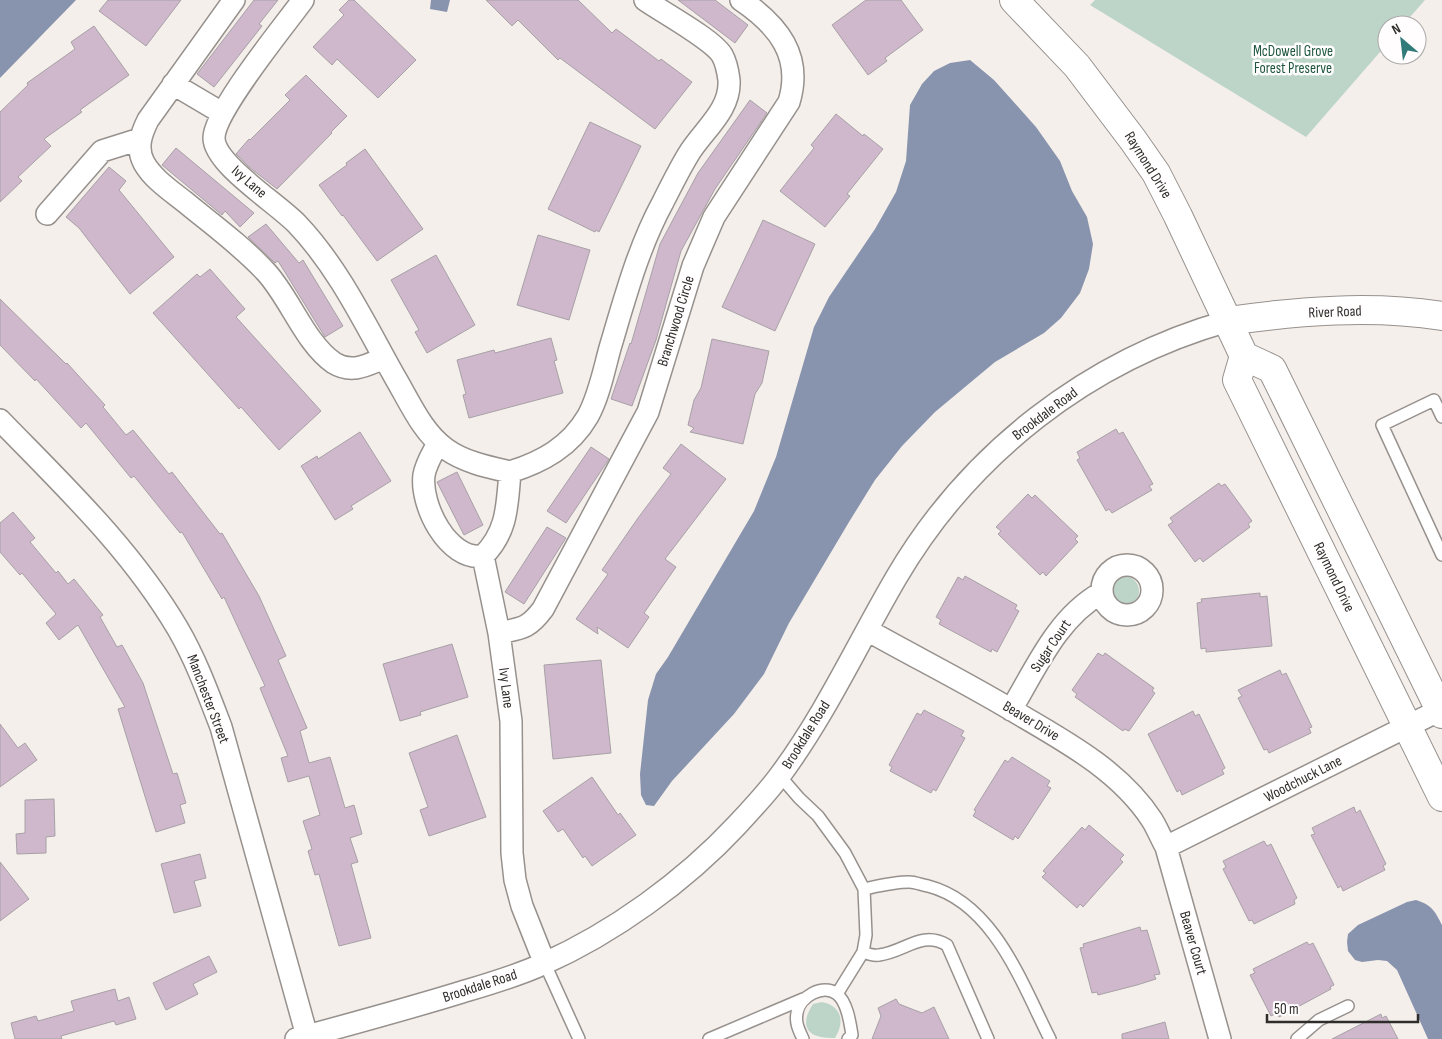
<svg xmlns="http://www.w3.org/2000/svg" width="1442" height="1039" viewBox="0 0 1442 1039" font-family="'Sofia Sans Condensed',sans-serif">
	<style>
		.green { fill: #bdd5c9 }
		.water { fill: #8894ad }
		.building { fill: #cfb7cc; stroke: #a7a1a6 }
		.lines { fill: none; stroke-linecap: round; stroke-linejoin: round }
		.service-casing { stroke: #97918d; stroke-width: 14 }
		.minor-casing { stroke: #97918d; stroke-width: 24 }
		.tertiary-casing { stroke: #97918d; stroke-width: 30 }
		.service { stroke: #fff; stroke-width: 11 }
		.minor { stroke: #fff; stroke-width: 21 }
		.tertiary { stroke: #fff; stroke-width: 28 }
		.labels { text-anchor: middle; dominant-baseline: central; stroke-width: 5; stroke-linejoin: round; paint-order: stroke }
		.park-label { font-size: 15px; fill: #1e5640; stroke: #fffdfd }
		.street-label { font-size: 15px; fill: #2f2d2b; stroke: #fffdfd }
	</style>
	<rect width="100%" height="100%" fill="#f5efeb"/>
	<path class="green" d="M1095,0h330l-22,25h-16v19l-81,93 -216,-132z
		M1109 591a15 15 0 1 1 30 0a15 15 0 1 1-30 0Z
		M822,1002c20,4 23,20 13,36 -27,1 -37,-11 -22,-34z"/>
	<path class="water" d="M0,0h76l-76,78z
		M431,0h19l-3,12 -17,-3z
		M970,60l24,20 42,47 24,34 12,30 15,26 6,27 -4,25 -9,24 -19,25 -17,15 -49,29 -60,50 -33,34 -27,34 -26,42 -60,101 -25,51 -30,40 -62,67 -18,25 -8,-1 -5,-10 -1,-21 8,-74 8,-26 12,-17 86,-146 22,-54 38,-130 15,-30 46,-68 21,-37 10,-31 4,-56 12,-21 12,-13 16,-8z
		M1416,900c16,5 19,11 26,25v114h-14l-31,-69 -10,-9 -9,-1 -16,2 -7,-2 -7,-9 -1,-9 1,-8 10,-9 49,-23z"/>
	<path class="building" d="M108,0h73l-35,46 -47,-35z
		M254,0h24l-19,24 3,2 -48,61 -17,-13z
		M349,0h5l62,60 -38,38 -41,-39 -5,6 -19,-18 31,-32 -5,-5z
		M486,0h92l34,33 4,-4 43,32 2,-2 31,23 -37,47 -95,-71 -2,2 -40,-40 -6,6z
		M678,0h37l33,25 -13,18z
		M866,0h35l22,30 -38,28 2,3 -19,14 -36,-50z
		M94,26l35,49 -49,35 2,2 -38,27 7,7 -33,31 4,4 -22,21v-90l28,-27 -1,-2 48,-34 -4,-7z
		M306,75l41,41 -16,16 1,1 -55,56 -28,-22 -13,-13 13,-15 1,1 40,-40 -5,-5z
		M750,100l17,13 -52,76 -34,62 -25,89 -24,66 -21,-7 19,-56 1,1 29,-100 38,-71z
		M836,114l27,22 1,-2 19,15 -36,45 3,2 -25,31 -45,-36 34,-43 -3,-3z
		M590,122l51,24 -42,86 -3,-2 -1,2 -47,-23z
		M176,148l78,65 -14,14 -15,-16 -3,4 -60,-50z
		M365,149l58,80 -46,32 -34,-46 -1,1 -23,-31 28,-20 -1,-2z
		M109,167l17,14 -7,9 55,67 -44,37 -51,-66 -13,-11z
		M763,220l52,24 -40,87 -53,-24z
		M266,224l33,39 4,-3 40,66 -18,11 -47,-76 -3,2 -27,-26z
		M538,235l52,15 -21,70 -52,-15z
		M436,255l39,70 -48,28 -12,-21 4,-2 -28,-50z
		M210,269l35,40 -9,8 85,94 -42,39 -38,-43 -2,2 -86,-96 44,-39 3,3z
		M0,299l66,65 1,-1 38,42 -2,2 23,28 7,-5 36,44 3,-2 48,62 2,-1 37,63 27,60 -8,4 29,68 -7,3 9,32 21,-6 15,51 9,-3 8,29 -12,4 8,24 -7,2 20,74 -32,8 -20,-72 -4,1 -7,-24 4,-2 -9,-28 17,-6 -11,-39 -21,6 -7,-24 7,-2 -28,-68 5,-2 -41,-89 -2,2 -40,-67 -2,1 -46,-57 -3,2 -45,-55 -5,5 -45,-49 -1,2 -35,-36z
		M551,338l6,22 -3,1 9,32 -94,25 -6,-23 3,-1 -9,-34 37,-10 1,3z
		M712,339l57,12 -7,32 -7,11 -12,50 -53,-12 4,-4 -6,-3 6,-25 7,-12z
		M1116,429l3,5 4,-2 30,52 -4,2 3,4 -40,23 -3,-4 -3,2 -29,-51 3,-2 -3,-6z
		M360,432l31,49 -40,25 2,3 -18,11 -34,-54 16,-10 1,3z
		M681,444l45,35 -61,80 11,8 -32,46 5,4 -21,31 -31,-21 1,7 -22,-15 32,-45 -6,-4 36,-52 33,-44 -8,-6z
		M591,447l18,12 -43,64 -19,-12z
		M457,472l26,53 -19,10 -27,-53z
		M1219,483l2,3 4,-2 27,37 -4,3 2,3 -47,35 -3,-4 -5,4 -27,-37 5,-3 -3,-4z
		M1028,494l4,4 3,-3 43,41 -3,3 3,3 -32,34 -3,-4 -3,3 -42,-41 3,-3 -5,-4z
		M13,512l22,26 -5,4 26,31 2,-2 10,13 6,-5 29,36 -3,2 17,30 5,-2 21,38 30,91 4,-1 9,30 -6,2 5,18 -29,9 -38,-123 7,-2 -47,-82 -19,15 -13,-17 10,-9 -34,-41 -2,2 -20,-23v-29z
		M547,527l19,11 -42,66 -19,-12z
		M965,576l52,29 -2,4 4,2 -22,41 -5,-3 -1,3 -52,-28 2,-4 -5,-3 22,-40 5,3z
		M1260,593v4l7,-1 5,50 -66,6v-4l-5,1 -4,-46 5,-1 -1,-3z
		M452,644l16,53 -48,15 1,3 -21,6 -17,-57z
		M1098,653l5,3 2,-3 49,35 -2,3 3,2 -26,38 -5,-2 -1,2 -48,-34 2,-3 -5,-4z
		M601,660l10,93 -58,6 -9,-94z
		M1280,670l2,5 4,-2 26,54 -3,1 2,5 -42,20 -2,-4 -3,1 -26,-52 4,-2 -4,-6z
		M924,710l40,21 -3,5 4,2 -29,53 -3,-2 -2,4 -41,-22 2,-4 -3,-2 28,-52 4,2z
		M1193,711l2,5 4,-2 26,54 -3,2 2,4 -42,21 -2,-5 -3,2 -29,-58z
		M0,724l18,24 7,-5 12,17 -37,27z
		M457,735l29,82 -57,19 -9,-26 8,-3 -19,-54z
		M1012,757l38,24 -3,5 4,2 -33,51 -3,-3 -2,4 -40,-24 3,-5 -2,-1 31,-50 3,2z
		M592,777l26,38 2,-2 16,22 -44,31 -7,-10 -2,2 -20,-29 -5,3 -15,-21z
		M54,799l1,37 -9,1v16l-29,1 -1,-20 9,-1v-33z
		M1354,807l2,6 4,-3 26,54 -3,2 2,4 -42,21 -2,-5 -3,2 -27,-53 4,-1 -3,-6z
		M1089,825l35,30 -4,4 3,3 -40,45 -3,-3 -3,4 -35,-31 4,-4 -3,-2 39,-44 3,3z
		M1264,841l3,5 4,-2 26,54 -3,2 1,4 -41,20 -2,-4 -3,1 -26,-52 3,-2 -3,-6z
		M200,854l6,24 -12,3 7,25 -27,7 -13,-49z
		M0,862l29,37 -29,22z
		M1140,927l1,4 6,-1 13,44 -6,1 2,4 -19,6 -39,10 -1,-3 -5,1 -12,-45 4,-1 -1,-3z
		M1307,942l2,3 4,-2 21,42 -4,2 1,2 -52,28 -2,-4 -6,3 -21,-41 5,-2 -2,-4z
		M209,956l8,16 -24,12 5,10 -32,16 -13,-27z
		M115,989l3,12 11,-4 7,22 -20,6 -2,-4 -53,15 1,3h-47l-4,-16 25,-7 2,5 36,-10 -3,-10z
		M896,999l3,5 23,9 12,-6 15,32h-77l9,-23 -3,-8z
		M1381,1014l1,4 4,-2 12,23h-66z
		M1165,1022l4,17h-47v-5z"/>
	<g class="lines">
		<defs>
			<path id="service" d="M1442,417l-8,-17 -52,25 60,130
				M780,776l19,22 19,18 27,37 19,36 2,46 -3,17c5,2 11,4 16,3 26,-3 42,-25 68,-10l41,94
				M864,889c14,-3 30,-7 45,-7 6,0 13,3 19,4 66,17 94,98 122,153
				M545,964l34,75
				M837,994l26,-42
				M709,1039l94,-40
				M803,1039c-4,-9 -8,-16 -6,-26 2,-16 26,-30 40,-19 10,8 13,28 15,41l-4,4
				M1297,1039l22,-19 29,-14"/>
			<path id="minor" d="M234,0l-86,120c-7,14 -12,28 -4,43 9,16 27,28 41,39 28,23 57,44 81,70 24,26 39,71 68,91 18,11 33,2 50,-5
				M303,0c-18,25 -89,111 -89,138 0,26 64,66 83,86 42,44 69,102 99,155 14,24 27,54 50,70 18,13 42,18 64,23
				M173,84l49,29
				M47,214l55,-63 38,-12
				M0,420c64,66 131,129 178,209 18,31 30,64 43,98l86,309
				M438,443c-5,10 -12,20 -14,32 -4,30 24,86 59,81
				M483,556c25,-25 24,-51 27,-84 32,-10 60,-25 78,-56 11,-20 16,-46 22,-68 15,-50 28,-100 53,-146 8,-16 16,-32 25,-47 14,-24 43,-44 41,-75 -1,-8 -3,-18 -7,-25 -10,-16 -60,-43 -77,-55
				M483,556l16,77 12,88 1,132 3,27 7,26 23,58
				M1102 590a25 25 0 1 1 50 0a25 25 0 1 1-50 0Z
				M867,630c48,27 96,51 143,79 51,30 109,60 142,111 5,8 9,18 14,27l54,192
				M499,633c23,-5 29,-4 44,-24l105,-197 45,-146 21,-49 75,-115c14,-46 -11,-77 -48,-102
				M1011,710c25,-42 46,-92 90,-117
				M1166,847l274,-137
				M296,1039c55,-15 111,-30 166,-47 27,-8 55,-16 81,-28 70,-31 142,-83 194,-139 15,-16 31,-33 44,-51 45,-61 77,-131 115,-196 73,-125 193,-218 332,-257"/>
			<path id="tertiary" d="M1014,0l63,66 56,74 23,33 22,43 66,140 28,13 170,345
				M1228,321c71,-10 143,-16 214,-5
				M1244,356l-7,24 205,417"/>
		</defs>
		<use href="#service" class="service-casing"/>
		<use href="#minor" class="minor-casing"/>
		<use href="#tertiary" class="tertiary-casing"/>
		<use href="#service" class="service"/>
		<use href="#minor" class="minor"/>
		<use href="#tertiary" class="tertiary"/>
	</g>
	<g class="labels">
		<g class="park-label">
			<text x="1293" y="51">McDowell Grove<tspan x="1293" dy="17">Forest Preserve</tspan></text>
		</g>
		<g class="street-label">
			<text transform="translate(1148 165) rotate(58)">Raymond Drive</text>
			<text transform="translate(249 182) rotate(41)">Ivy Lane</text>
			<text transform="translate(1335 312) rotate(-2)">River Road</text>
			<text transform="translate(676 321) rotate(-73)">Branchwood Circle</text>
			<text transform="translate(1045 414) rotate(-37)">Brookdale Road</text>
			<text transform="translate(1334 577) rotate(64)">Raymond Drive</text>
			<text transform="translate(1051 646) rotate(-56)">Sugar Court</text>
			<text transform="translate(506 688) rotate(83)">Ivy Lane</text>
			<text transform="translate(208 699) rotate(69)">Manchester Street</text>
			<text transform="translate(1031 721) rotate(31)">Beaver Drive</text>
			<text transform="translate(806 735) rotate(-58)">Brookdale Road</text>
			<text transform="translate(1303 779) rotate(-27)">Woodchuck Lane</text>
			<text transform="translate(1193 943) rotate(74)">Beaver Court</text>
			<text transform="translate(480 986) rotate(-18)">Brookdale Road</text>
		</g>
	</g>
	<g transform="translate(1402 40) rotate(332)"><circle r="24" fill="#fffdfd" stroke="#acaaa9"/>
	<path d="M0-4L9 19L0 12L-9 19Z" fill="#307a7a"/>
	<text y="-8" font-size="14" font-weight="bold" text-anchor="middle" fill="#2f2d2b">N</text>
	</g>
	<path d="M1267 1014v8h151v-8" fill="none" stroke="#2f2d2b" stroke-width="2.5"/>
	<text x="1274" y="1014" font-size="15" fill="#2f2d2b" stroke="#fffdfd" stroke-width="4" paint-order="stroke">50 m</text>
</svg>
